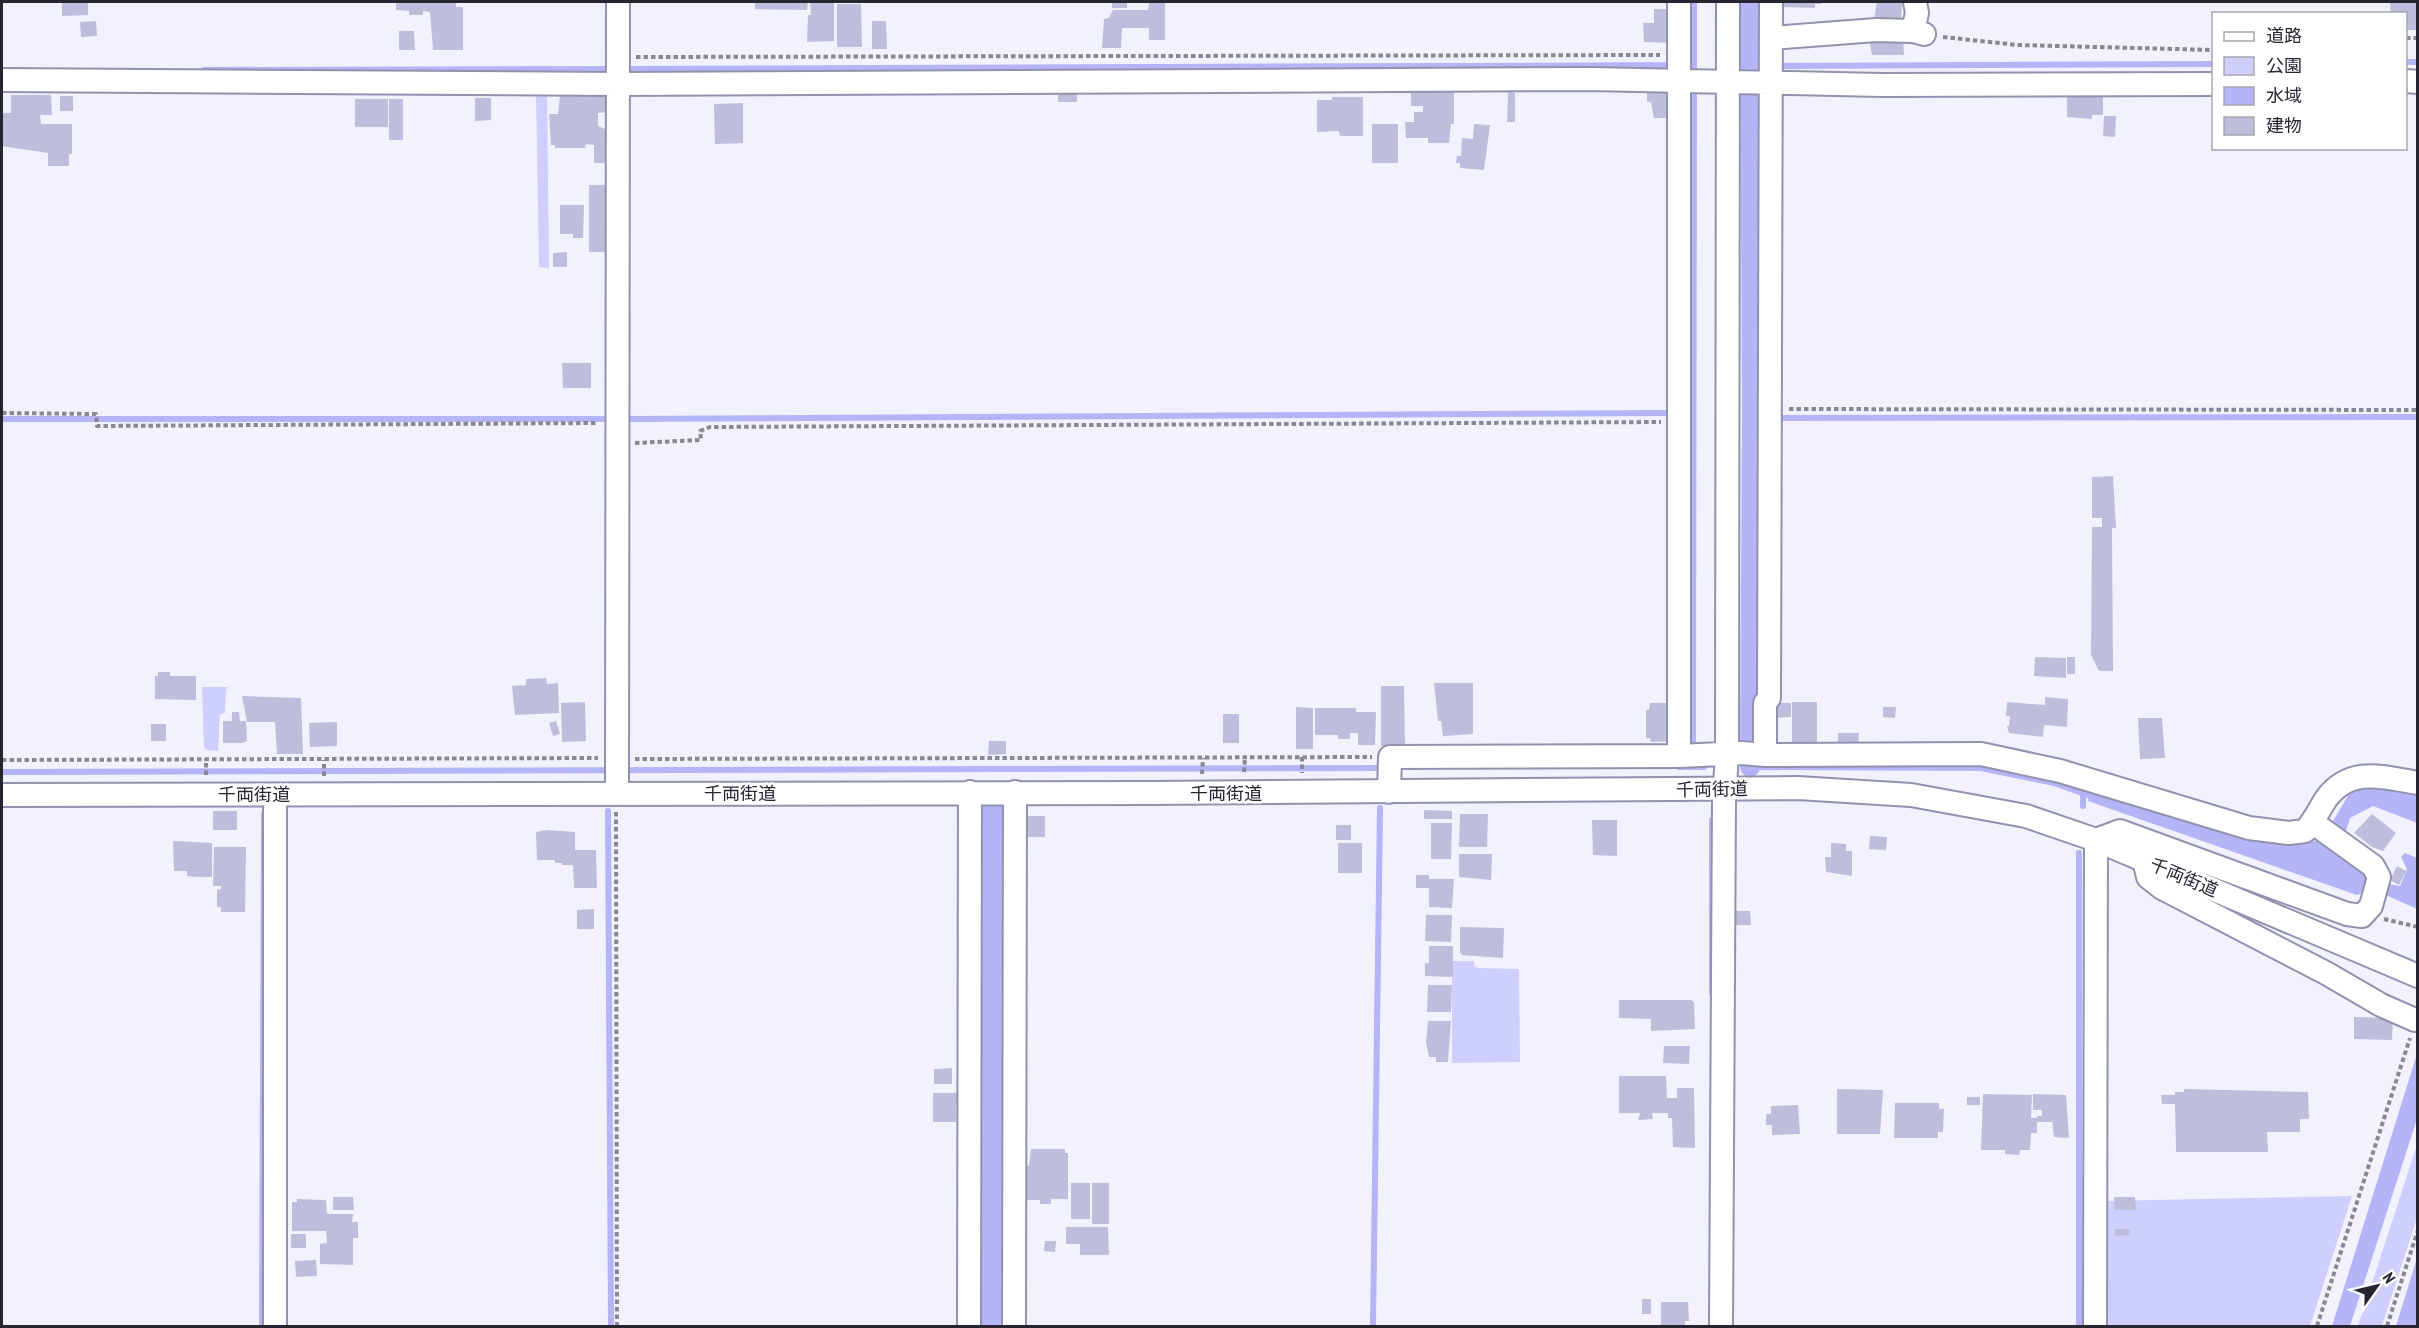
<svg xmlns="http://www.w3.org/2000/svg" width="2419" height="1328" viewBox="0 0 2419 1328" font-family="'PT Sans Narrow','Noto Sans JP',sans-serif">
	<style>
		.green { fill: #cecffd }
		.water { fill: #b4b4f6 }
		.lines { fill: none; stroke-linecap: round; stroke-linejoin: round }
		.stream { stroke: #b4b4f6; stroke-width: 6 }
		.canal { stroke: #b4b4f6; stroke-width: 20 }
		.river { stroke: #b4b4f6; stroke-width: 34 }
		.building { fill: #bdbedc }
		.minor-casing { stroke: #9192ae; stroke-width: 26 }
		.path { stroke: #878893; stroke-width: 4; stroke-dasharray: 4.5 3; stroke-linecap: butt }
		.minor { stroke: #fff; stroke-width: 22 }
		.labels { text-anchor: middle; dominant-baseline: central; stroke-width: 5; stroke-linejoin: round; paint-order: stroke }
		.street-label { font-size: 18px; fill: #262631; stroke: #fff }
	</style>
	<rect width="100%" height="100%" fill="#f1f2fe"/>
	<path class="green" d="M536,93h11l2,175 -10,-1z
		M202,687h27l-3,2 -1,24 -5,1 -2,37 -12,-1 -2,-4z
		M1452,961h22v5l4,2 41,1 1,93 -68,1z
		M2417,1145v73l-35,108h-24z
		M2352,1196l-42,130h-205l2,-125z"/>
	<path class="water" d="M2384,786l33,9v28l-44,-17 -23,12 -4,13 -7,2 -3,22 9,3 28,24 -2,7 -14,6 -269,-94 1,-11 192,53 30,-1 12,-4 29,-49z
		M2405,853l12,5v51l-31,-14 3,-11 11,2 7,-17 -6,-12z
		M2417,1054v65l-67,207h-18z
		M2417,1258v68h-21z"/>
	<g class="lines">
		<path class="stream" d="M2406,62h12
			M1778,66l436,-2
			M1694,67v-65
			M1750,67l10,-1
			M624,69l1070,-4
			M204,70l409,-1
			M1752,418h8
			M1778,418l640,-1
			M2,419h606
			M627,419l1040,-6
			M1693,744l1,-658
			M1679,767h25
			M1750,767l231,1 73,15 42,15
			M2,772l1382,-4
			M2083,806v-12
			M608,811l3,515
			M1712,993v-173
			M262,1326l2,-512
			M1373,1326l7,-518
			M2079,1326v-473"/>
		<path class="canal" d="M1750,767l2,-349 -2,-416"/>
		<path class="river" d="M991,811v515"/>
	</g>
	<path class="building" d="M62,2h26v13l-26,1z
		M396,2h60v5h7v43h-30l-3,-38 -7,-1v4h-14v-4l-13,-1z
		M755,2h53l-1,8 -52,-1z
		M810,2h24v39l-27,1 1,-27h3z
		M1112,2h15v6h-15z
		M1149,2h16v38h-16v-12h-27l-1,20h-19l2,-29 5,-1 4,-8h35z
		M1780,2h41v2h-6v4l-35,-1z
		M1877,2h25l-1,21 -27,-4z
		M2390,2h26v28h-10v-16h-15z
		M837,4h24l1,43h-25z
		M1654,9h19v34l-29,-1 -1,-19h11z
		M96,21l1,15 -16,1 -1,-15z
		M872,21h14l1,28h-15z
		M399,31h15l1,19h-16z
		M1903,37l1,18h-32l-3,-17z
		M1411,90h43v34h-3l-2,19h-21v-5h-22l-1,-16h9v-10h9v-6h-12z
		M1670,91v27h-16l-3,-16h-4v-10z
		M2067,91h36v24h-11v4l-25,-2z
		M1508,92l7,1v29h-8z
		M596,93h13v19l-11,1v13l12,5v32h-16v-18l-8,-1 -1,4h-30v-3h-4l-2,-31h9l2,-18h36z
		M1058,93h19v9h-19z
		M11,95h40l1,20h-12l1,9h31v30h-3v12h-21v-13l-46,-7v-33h9z
		M60,96h13v15h-13z
		M1332,97h31v39h-23l-1,-5 -22,1v-32h15z
		M475,98h16v22l-16,1z
		M355,99h33v28h-33z
		M389,99h14v41h-14z
		M743,103v40l-28,1 -1,-40z
		M2104,116h12l-1,21 -12,-1z
		M1372,124h26v39h-26z
		M1474,124l16,1 -6,45 -24,-2v-5h-4l1,-7h4l1,-18 11,1z
		M589,185h19v67h-19z
		M560,205h24l-1,33h-10v-4h-13z
		M567,252v15h-14v-14z
		M562,363h29v25h-28z
		M2113,476l3,52h-4l1,143h-14l-8,-16 1,-128h10v-9h-10v-41z
		M2035,657l31,1v20l-32,-2z
		M2067,657h8v17h-8z
		M158,672h12v4h26v24l-41,-1v-23h3z
		M546,678l1,6 11,-1 1,30 -44,2 -3,-29 14,-1v-6z
		M1434,683h39v51l-30,2 -2,-15h-3z
		M1381,686h23l1,59 -24,1z
		M242,696l59,2 2,56h-26l-2,-32h-28z
		M2045,697l23,2 -1,28 -23,-2 -1,12 -34,-4 -2,-7h2l1,-10h-4l1,-14 38,3z
		M585,702l1,39 -24,1 -1,-39z
		M1792,702h25v43l-25,-1z
		M1650,703h22l1,38 -22,1 -1,-4h-4v-28h3z
		M1774,703h17v14l-17,1z
		M1296,707l17,1v41h-17z
		M1883,707h13l-1,11 -12,-1z
		M1315,708h41v4h20l-1,33h-17v-12h-8v6h-12v-4h-23z
		M232,712h7l1,9h6l1,20 -5,2h-19v-22h9z
		M1223,714h16v29h-16z
		M2138,718h24l3,40 -25,1z
		M556,721l4,13 -7,2 -4,-13z
		M337,722v24l-27,1 -1,-24z
		M151,724h15v17h-15z
		M1838,733h21l-1,14h-20z
		M989,741h17v13l-18,1z
		M1424,810l28,1v8h-28z
		M213,811h24v19h-24z
		M1460,814h28l-1,33h-28z
		M2372,814l24,19 -13,18 -11,-4 -18,-14z
		M1025,816h20v21h-20z
		M1592,820h25v36l-24,-1z
		M1431,823h21l-1,36h-20z
		M1336,825h15v15h-15z
		M547,830l28,2v18h21l1,38h-23l-1,-23h-11v-2h-7v-3h-18l-1,-28z
		M1870,836l17,1 -1,13 -17,-1z
		M173,841l39,2v34h-17l-8,-1v-5h-13z
		M1338,843h24v30h-24z
		M1831,843l15,1v7h6v25l-26,-4 -1,-15h6z
		M214,847h32l-1,65h-24v-5h-4v-17l4,-1v-3h-8z
		M1459,854h33l-1,26 -32,-3z
		M2397,866l9,5 -7,14 -9,-5z
		M1416,875h13v4h25l-2,29 -23,-1v-19h-13z
		M594,909v20h-17v-19z
		M1729,911h21l1,14h-22z
		M1426,915h26l-1,27 -26,-1z
		M1460,927l44,1 -1,30 -41,-3 -2,-3z
		M1429,946h24v31l-28,-1v-13h4z
		M1428,985h24l-1,27h-24z
		M1619,1000h72l3,2 1,27 -44,2v-12l-32,-1z
		M2354,1017l39,1 -1,22 -38,-1z
		M1428,1021h23l-3,41h-12v-5h-7l-3,-15z
		M1664,1046h26l-1,18 -26,-1z
		M952,1068v16h-18v-15z
		M1619,1076h47l1,22h10v-10h17l1,60 -22,-1 -1,-29h-4v-5h-16l1,6 -15,1 2,-7h-21z
		M1837,1089l46,1 -3,44h-43z
		M2184,1089l124,3 1,27h-9v13h-33l1,20h-92l-1,-48h-13l-1,-9h14v-3h9z
		M933,1093h24l-1,29h-23z
		M1983,1094l49,1 -1,23h6v-2h5v-6h-9v-16l33,1 3,43 -15,-1 -2,-18v3h-15v11h-6l-1,17h-10l-1,5 -14,-1v-4h-24z
		M1967,1097h13v8h-13z
		M1895,1103h44v6h5l-1,23h-5v6h-44z
		M1798,1105l2,29 -28,1v-10h-6v-11h5v-8z
		M1031,1149h34v4h3v46h-17v5h-11v-4h-13v-13h-3v-21h5z
		M1071,1183h19v36h-19z
		M1092,1183h17v41h-17z
		M333,1197h20l1,13h-21z
		M2114,1197h21l1,13h-21z
		M297,1199l29,1 1,14h26l-1,8h6v16h-5v27l-33,-1v-20l7,-1 -1,-12h-34v-29h5z
		M1066,1227h42l1,28h-29v-11h-14z
		M2115,1229h15v6l-15,1z
		M291,1234h15v14h-15z
		M1045,1241h11l-1,11 -11,-1z
		M316,1260l1,16 -21,1 -1,-16z
		M1642,1299h9v15h-9z
		M1661,1302h27l1,19h-4v5h-27l3,-2z"/>
	<g class="lines">
		<defs>
			<path id="minor" d="M1679,2v754
				M1915,2l2,11 -4,18 11,3
				M1772,38l104,-8 37,1
				M2,80l618,4 971,-5 291,6 332,-1
				M2406,81l12,1
				M1765,755l216,-1 79,17 189,57 40,5 16,-2c9,-10 14,-21 21,-32 24,-33 57,-22 92,-16
				M1389,792l1,-35 289,-1 63,-3 23,2v-52l4,-5 2,-696
				M617,794l1,-792
				M2,795l1148,-2 648,-5 113,7 115,21 70,24 322,136
				M2144,860l4,17 14,11 164,85 55,32 34,15
				M275,1326v-531
				M969,1326l1,-534
				M1014,1326l1,-534
				M1721,1326l3,-525 3,-47 1,-752
				M2095,1326l1,-486 24,-9 227,83 15,2 9,-10 8,-29 -6,-11 -61,-44"/>
		</defs>
		<use href="#minor" class="minor-casing"/>
		<path class="path" d="M1943,37l75,8 196,5
			M2406,38h12
			M636,57l1024,-2
			M1789,409l629,1
			M2,413l94,1 1,12 501,-3
			M635,443l66,-3 -1,-9 10,-4 951,-5
			M1302,757v16
			M635,759l737,-2
			M2,760l596,-2
			M1244,772l1,-14
			M1202,774l1,-16
			M206,775v-16
			M324,776v-16
			M616,812l1,514
			M2384,919l34,8
			M2317,1326l93,-288
			M2387,1326l31,-96"/>
		<use href="#minor" class="minor"/>
	</g>
	<g class="labels">
		<g class="street-label">
			<text transform="translate(1712 789) rotate(-1)">千両街道</text>
			<text x="740" y="793">千両街道</text>
			<text x="1226" y="793">千両街道</text>
			<text x="254" y="794">千両街道</text>
			<text transform="translate(2184 877) rotate(23)">千両街道</text>
		</g>
	</g>
	<rect width="2419" height="1328" fill="none" stroke="#262631" stroke-width="6"/>
	<rect x="2212" y="12" width="195" height="138" fill="#ffffff" stroke="#a8a8ad" stroke-width="1.5"/>
	<rect x="2224" y="32" width="30" height="9" fill="#ffffff" stroke="#a8a8ad" stroke-width="1.5"/>
	<text x="2266" y="42" font-size="18" fill="#262631">道路</text>
	<rect x="2224" y="57" width="30" height="18" fill="#cecffd" stroke="#a8a8ad" stroke-width="1.5"/>
	<text x="2266" y="72" font-size="18" fill="#262631">公園</text>
	<rect x="2224" y="87" width="30" height="18" fill="#b4b4f6" stroke="#a8a8ad" stroke-width="1.5"/>
	<text x="2266" y="102" font-size="18" fill="#262631">水域</text>
	<rect x="2224" y="117" width="30" height="18" fill="#bdbedc" stroke="#a8a8ad" stroke-width="1.5"/>
	<text x="2266" y="132" font-size="18" fill="#262631">建物</text>
	<g transform="translate(2377 1286) rotate(56)" stroke="#ffffff" stroke-width="4.5" paint-order="stroke">
	<path d="M0-4.5L10 22L0 15L-10 22Z" fill="#262631"/>
	<text y="-9" font-size="16" font-weight="bold" text-anchor="middle" fill="#262631">N</text>
	</g>
</svg>
